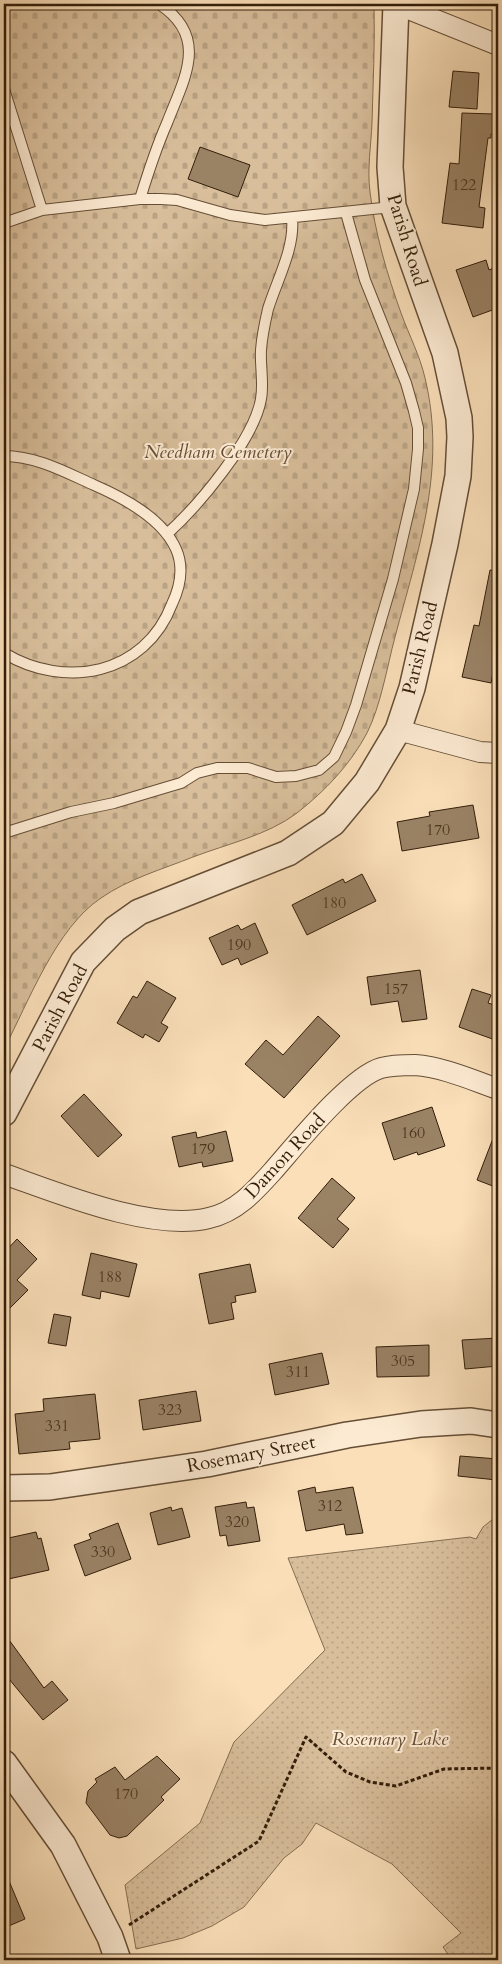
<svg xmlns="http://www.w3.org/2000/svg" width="502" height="1964" viewBox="0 0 502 1964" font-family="Cardo,serif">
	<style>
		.cemetery { fill: url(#cemetery-stones); stroke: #866e52 }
		.park { fill: url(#park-dots); stroke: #866e52 }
		.building { fill: #9a8265; stroke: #331e0a }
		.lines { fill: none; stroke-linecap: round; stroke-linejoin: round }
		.service-casing { stroke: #654e36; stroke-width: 12 }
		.minor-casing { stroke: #654e36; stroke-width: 22 }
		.tertiary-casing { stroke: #654e36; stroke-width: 28 }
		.path { stroke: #331e0a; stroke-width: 3; stroke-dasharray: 4 2.5; stroke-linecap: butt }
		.service { stroke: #fcead2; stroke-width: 10 }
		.minor { stroke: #fcead2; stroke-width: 20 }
		.tertiary { stroke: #fcead2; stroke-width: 25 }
		.labels { text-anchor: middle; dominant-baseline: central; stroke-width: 4; stroke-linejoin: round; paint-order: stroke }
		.number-label { font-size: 16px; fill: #4d3721 }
		.street-label { font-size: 19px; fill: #331e0a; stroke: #fcead2 }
		.park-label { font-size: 19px; font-style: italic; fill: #654e36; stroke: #fcead2 }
	</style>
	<defs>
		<pattern id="cemetery-stones" width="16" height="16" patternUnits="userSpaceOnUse" patternTransform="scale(1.25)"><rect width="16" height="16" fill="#d8be9b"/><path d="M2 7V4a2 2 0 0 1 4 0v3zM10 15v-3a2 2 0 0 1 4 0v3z" fill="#baa384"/></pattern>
		<pattern id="park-dots" width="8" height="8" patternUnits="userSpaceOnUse" patternTransform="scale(1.25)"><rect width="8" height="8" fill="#d8be9b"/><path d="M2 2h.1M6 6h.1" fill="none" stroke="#baa384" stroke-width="1.8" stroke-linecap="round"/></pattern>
	</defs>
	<rect width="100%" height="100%" fill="#fadfb9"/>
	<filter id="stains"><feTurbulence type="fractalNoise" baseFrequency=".004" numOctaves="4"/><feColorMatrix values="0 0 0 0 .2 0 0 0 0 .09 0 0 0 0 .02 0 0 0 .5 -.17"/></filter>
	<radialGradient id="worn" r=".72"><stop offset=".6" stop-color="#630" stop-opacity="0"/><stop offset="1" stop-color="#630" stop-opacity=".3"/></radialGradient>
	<path class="cemetery" d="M4,4h370c1,39 -1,80 -2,119 -1,23 -5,46 -2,69 5,41 17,82 31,121 8,22 19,43 24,65 22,91 -7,172 -30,259 -8,30 -14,68 -28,96 -17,32 -42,58 -70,80 -29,22 -70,31 -104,44 -30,12 -65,22 -92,41 -45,30 -72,103 -97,151z"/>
	<path class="park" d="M498,1515v445h-46l-9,-13 18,-14 -69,-69 -76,-41 -14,21 -18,14 -40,49 -32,19 -29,12 -47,11 -11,-64 75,-62 34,-81 91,-92 -37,-92 182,-21 6,2 7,-12z"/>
	<path class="building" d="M453,71l26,2 -2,36 -28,-2z
		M462,113l32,1 -1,20h-2v4h-3l-9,69 6,1 -2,20 -41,-5 8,-60 9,1z
		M200,147l50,18 -12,32 -50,-18z
		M486,260l3,10 9,-4v42l-25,9 -17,-47z
		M490,570l8,1v78l-7,34 -29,-6 12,-52 5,1z
		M473,805l6,33 -77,13 -5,-29 33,-6 -1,-4z
		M362,874l14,27 -69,34 -15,-30 51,-26 2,4z
		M255,923l13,30 -27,12 -3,-7 -16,7 -13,-27 29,-13 3,5z
		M420,970l7,49 -25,3 -4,-21 -27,4 -4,-28z
		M147,981l29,17 -15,25 7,4 -9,15 -14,-8 -2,4 -26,-15 16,-27 4,2z
		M472,989l19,6 -3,8 10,3v35l-39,-14z
		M318,1016l22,20 -56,62 -39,-34 21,-24 17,15z
		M84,1094l38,41 -24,22 -37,-41z
		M432,1107l13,39 -27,9 -1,-3 -23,8 -12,-37z
		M497,1128h1v60l-21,-8z
		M226,1131l7,30 -30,6 -1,-5 -23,5 -7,-30 24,-5 1,6z
		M332,1178l23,20 -18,21 12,10 -16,19 -35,-30z
		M17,1239l20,20 -20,21 11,10 -24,24v-61z
		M91,1253l46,11 -8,33 -28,-6 -1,8 -18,-4z
		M250,1264l6,28 -21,4 1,6 -5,1 3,16 -25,5 -10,-50z
		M54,1314l17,3 -5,29 -18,-3z
		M498,1338v28l-33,3 -3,-29z
		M429,1345v31l-52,1 -1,-30z
		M322,1353l7,31 -54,11 -6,-31z
		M196,1391l5,30 -58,9 -4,-30z
		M95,1394l5,45 -31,3 1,7 -51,5 -4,-40 29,-3 -1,-12z
		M460,1456l38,3 -1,21 -39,-4z
		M315,1487l1,6 37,-6 10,46 -17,2 -2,-11 -38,7 -8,-40z
		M246,1502l1,6 7,-1 6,34 -32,5 -2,-11 -6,1 -5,-29z
		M171,1507l1,4 10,-3 8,29 -32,8 -8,-32z
		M118,1523l13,36 -46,17 -11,-31 17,-6 -2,-5z
		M36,1532l2,7 3,-1 8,32 -45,10v-41z
		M4,1633l40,55 8,-7 16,19 -25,20 -39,-47z
		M157,1756l23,23 -19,18 3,3 -37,36 -8,2 -9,-3 -24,-32 2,-12 9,-9 -2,-3 20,-12 10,13z
		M4,1869l21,50 -21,9z"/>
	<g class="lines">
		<defs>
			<path id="service" d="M4,89l38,121 -38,13
				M140,199c8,-26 16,-51 27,-76 17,-44 43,-86 -8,-119
				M42,210l98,-11h21l16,1 53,15 35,5 127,-13
				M4,456c32,0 61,16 90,29 30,13 68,33 82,64 8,18 4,38 -4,55 -27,71 -107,86 -168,49
				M167,534c31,-28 87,-94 94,-135 3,-16 -1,-33 0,-49 1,-14 4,-28 7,-41 9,-29 27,-61 24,-91
				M4,833l67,-21 43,-9 50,-15 17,-5 16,-10 20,-5h31l28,9 20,-1 23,-6 15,-13 12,-25 10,-27 37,-126 21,-90 4,-40v-21l-4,-17 -8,-28 -41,-103 -19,-67"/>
			<path id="minor" d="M396,4l102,41
				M398,730l82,22 18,1
				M4,1174c54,19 148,58 205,44 27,-6 45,-26 63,-46 23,-26 78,-95 109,-104 11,-3 22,-3 34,-3 28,2 57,15 83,24"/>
			<path id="tertiary" d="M4,1113l79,-151 32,-33 24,-17 149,-59 45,-30 34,-41 31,-52 14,-42 33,-144 13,-68 2,-39 -1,-19 -14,-65 -52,-147 -3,-39 6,-163
				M4,1488l46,-1 157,-23 140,-29 74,-11 50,-3 27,4
				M4,1763l59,82 47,92 8,23"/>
		</defs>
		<use href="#service" class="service-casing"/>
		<use href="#minor" class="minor-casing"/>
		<use href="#tertiary" class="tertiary-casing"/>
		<path class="path" d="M129,1925l130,-84 47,-104 40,35 24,10 26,4 48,-17 54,-1"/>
		<use href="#service" class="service"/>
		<use href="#minor" class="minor"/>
		<use href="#tertiary" class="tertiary"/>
	</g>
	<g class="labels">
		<g class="number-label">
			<text x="464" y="185">122</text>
			<text x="438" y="830">170</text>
			<text x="334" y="903">180</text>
			<text x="239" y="945">190</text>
			<text x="396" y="989">157</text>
			<text x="413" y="1133">160</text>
			<text x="203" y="1149">179</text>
			<text x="110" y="1277">188</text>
			<text x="403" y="1361">305</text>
			<text x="298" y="1372">311</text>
			<text x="170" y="1410">323</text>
			<text x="57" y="1426">331</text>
			<text x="330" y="1506">312</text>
			<text x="237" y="1522">320</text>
			<text x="103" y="1552">330</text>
			<text x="126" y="1794">170</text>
		</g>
		<g class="street-label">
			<text transform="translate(407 240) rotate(73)">Parish Road</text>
			<text transform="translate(420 648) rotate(-76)">Parish Road</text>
			<text transform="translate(60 1008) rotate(-62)">Parish Road</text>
			<text transform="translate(285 1156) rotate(-47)">Damon Road</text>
			<text transform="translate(251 1454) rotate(-11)">Rosemary Street</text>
		</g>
		<g class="park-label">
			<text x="218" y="452">Needham Cemetery</text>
			<text x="390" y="1739">Rosemary Lake</text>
		</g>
	</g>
	<rect width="502" height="1964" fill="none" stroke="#fadfb9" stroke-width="20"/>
	<rect x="5" y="5" width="492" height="1954" fill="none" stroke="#331e0a" stroke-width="2.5"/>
	<rect x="10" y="10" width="482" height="1944" fill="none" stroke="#331e0a"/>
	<rect width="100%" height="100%" filter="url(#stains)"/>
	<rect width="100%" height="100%" fill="url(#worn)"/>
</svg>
